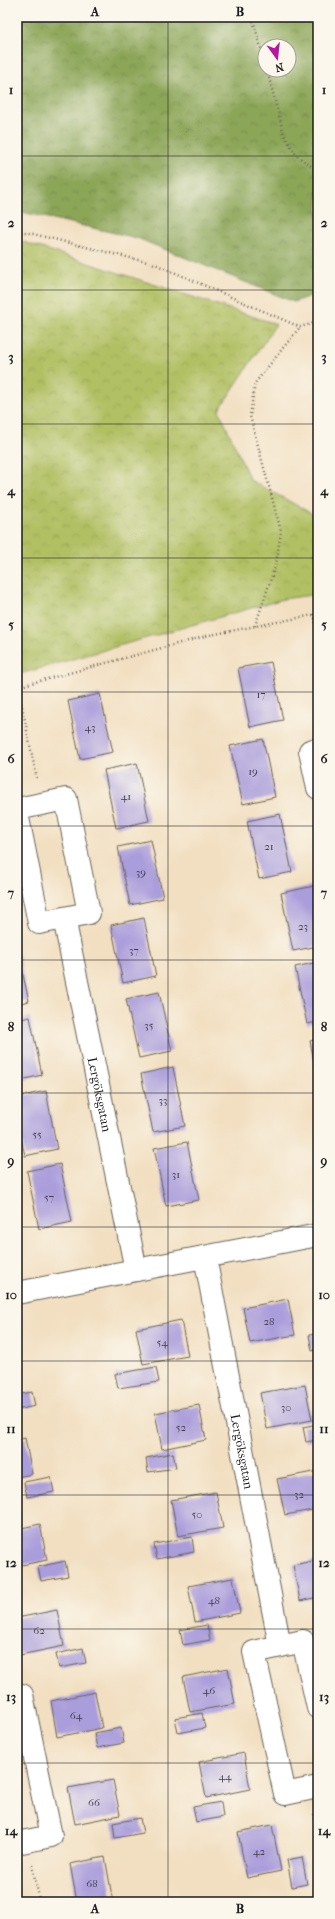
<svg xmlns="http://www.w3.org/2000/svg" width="335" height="1919" viewBox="0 0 335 1919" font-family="'IM FELL French Canon',serif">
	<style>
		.forest { fill: url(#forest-crowns); stroke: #54613a; fill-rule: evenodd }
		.park { fill: url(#park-crowns); stroke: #666e40 }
		.building { fill: #aa9ddb }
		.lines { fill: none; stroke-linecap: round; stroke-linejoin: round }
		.minor-casing { stroke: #676056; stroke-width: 24 }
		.path { stroke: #676056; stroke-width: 2.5; stroke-dasharray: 1 3; stroke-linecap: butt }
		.minor { stroke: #fff; stroke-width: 22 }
		.grid { fill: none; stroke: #1c1c1c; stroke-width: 1; stroke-opacity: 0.55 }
		.labels { text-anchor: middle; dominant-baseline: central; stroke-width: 3; stroke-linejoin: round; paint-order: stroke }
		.number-label { font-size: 11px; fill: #403c4c }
		.street-label { font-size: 13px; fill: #1c1c1c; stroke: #fbf7ec }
		.neatline { fill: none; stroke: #1c1c1c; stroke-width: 1.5 }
		.grid-label { font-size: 13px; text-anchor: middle; font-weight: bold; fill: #1c1c1c }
	</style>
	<defs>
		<pattern id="forest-crowns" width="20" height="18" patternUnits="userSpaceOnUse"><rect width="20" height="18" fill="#8ca659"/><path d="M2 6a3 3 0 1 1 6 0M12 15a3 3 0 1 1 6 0" fill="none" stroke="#728649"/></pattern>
		<pattern id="park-crowns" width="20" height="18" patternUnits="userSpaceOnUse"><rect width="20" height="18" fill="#b1c063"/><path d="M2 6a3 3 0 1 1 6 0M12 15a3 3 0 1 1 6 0" fill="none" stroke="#98a455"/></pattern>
	</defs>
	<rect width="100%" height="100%" fill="#fbf7ec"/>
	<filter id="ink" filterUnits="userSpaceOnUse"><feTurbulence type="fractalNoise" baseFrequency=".025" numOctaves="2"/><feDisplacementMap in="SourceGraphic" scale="8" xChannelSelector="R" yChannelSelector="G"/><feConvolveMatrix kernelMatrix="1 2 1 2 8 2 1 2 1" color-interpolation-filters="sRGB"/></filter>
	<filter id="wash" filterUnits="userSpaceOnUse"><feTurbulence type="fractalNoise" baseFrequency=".012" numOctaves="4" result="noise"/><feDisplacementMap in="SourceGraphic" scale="16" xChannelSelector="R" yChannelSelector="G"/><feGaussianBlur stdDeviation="0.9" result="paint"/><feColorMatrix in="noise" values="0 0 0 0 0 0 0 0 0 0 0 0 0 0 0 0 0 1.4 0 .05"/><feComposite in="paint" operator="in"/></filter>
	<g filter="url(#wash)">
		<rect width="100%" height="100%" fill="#f2dfc1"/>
		<path class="forest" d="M17,17h301v276l-24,9 -157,-64 -120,-27zM265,46h24v24h-24z"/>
		<path class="park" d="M17,240l259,84 -57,86 31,70 68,37v77l-35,5 -266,76z"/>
		<g id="blocks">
			<path class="building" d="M271,662l12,58 -33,7 -12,-59z
				M100,694l13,58 -33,7 -12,-58z
				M263,739l12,58 -32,7 -13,-58z
				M137,763l12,58 -33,7 -12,-58z
				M280,814l12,58 -33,7 -12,-58z
				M151,840l12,58 -33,7 -12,-58z
				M314,886l4,20v40l-25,5 -12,-58z
				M144,918l12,58 -33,7 -12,-58z
				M17,949l12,52 -12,3z
				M318,962v60l-11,2 -12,-57z
				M159,992l13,59 -33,7 -13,-59z
				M30,1017l12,58 -25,6v-61z
				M318,1039v38h-1l-7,-36z
				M173,1067l12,59 -32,6 -12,-58z
				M46,1091l11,58 -32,7 -8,-37v-22z
				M187,1142l12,58 -33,6 -12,-58z
				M60,1164l12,58 -33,7 -12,-58z
				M288,1299l7,36 -45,8 -7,-35z
				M181,1320l7,36 -45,8 -7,-35z
				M318,1334v15l-6,2 -3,-16z
				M156,1367l3,15 -41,6 -3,-14z
				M305,1385l7,35 -45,9 -7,-36z
				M32,1392l3,14 -18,4v-15z
				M199,1405l7,35 -44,9 -7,-36z
				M318,1424v16l-12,2 -3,-15z
				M25,1438l7,36 -15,3v-37z
				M173,1453l3,15 -28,4 -2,-14z
				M318,1471v38l-33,6 -8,-36z
				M51,1477l3,15 -27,5 -3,-15z
				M216,1492l7,36 -45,8 -7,-36z
				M40,1524l7,36 -30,6v-37z
				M192,1537l2,15 -37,7 -3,-15z
				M318,1560v37l-18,4 -7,-36z
				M65,1561l3,15 -27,5 -3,-14z
				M233,1578l7,35 -45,9 -7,-36z
				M57,1610l7,36 -44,9 -3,-14v-23z
				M207,1625l3,15 -27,5 -3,-15z
				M83,1648l3,15 -27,5 -3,-14z
				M228,1668l7,36 -45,8 -7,-35z
				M95,1692l7,36 -45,9 -6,-36z
				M202,1713l3,15 -27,5 -3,-15z
				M121,1728l3,15 -27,5 -3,-15z
				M244,1753l6,36 -44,9 -7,-36z
				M113,1780l7,35 -45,9 -7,-36z
				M221,1802l2,15 -27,5 -3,-15z
				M140,1818l3,15 -28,5 -2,-15z
				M272,1825l9,46 -34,7 -9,-46z
				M105,1857l8,45h-36l-7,-38z
				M302,1857l5,27 -15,3 -5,-27z"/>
		</g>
	</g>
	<g filter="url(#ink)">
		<use href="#blocks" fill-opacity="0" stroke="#676056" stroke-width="1"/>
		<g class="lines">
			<defs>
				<g id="minor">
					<path d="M318,749l-8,2 8,37"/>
					<path d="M17,809l49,-10 23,114 -50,10 -22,-110"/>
					<path id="s1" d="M64,918l72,352"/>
					<path id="s2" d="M205,1257l75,389"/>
					<path d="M17,1293l301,-58"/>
					<path d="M17,1696l5,-1 29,141 -34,7"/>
					<path d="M318,1708l-15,-67 -49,11 31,142 33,-7"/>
				</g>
			</defs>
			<use href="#minor" class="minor-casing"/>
			<path class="path" d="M252,17l13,44
				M267,70l17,65 13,21 21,15
				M17,230l138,34 145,63 18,-5
				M314,614l4,20
				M255,626l21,-62 5,-33 -31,-115 5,-33 45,-56
				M17,687l193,-52 108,-21
				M18,687l19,92
				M314,1814l4,17
				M32,1865l8,37"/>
			<use href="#minor" class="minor"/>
		</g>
	</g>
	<path class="grid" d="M168,17v1885M17,156h301M17,290h301M17,424h301M17,558h301M17,692h301M17,826h301M17,960h301M17,1093h301M17,1227h301M17,1361h301M17,1495h301M17,1629h301M17,1763h301"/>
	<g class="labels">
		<g class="number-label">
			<text x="261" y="694">17</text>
			<text x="90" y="727">43</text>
			<text x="253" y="771">19</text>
			<text x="126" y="796">41</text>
			<text x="269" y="846">21</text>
			<text x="141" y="872">39</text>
			<text x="303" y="926">23</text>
			<text x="134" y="950">37</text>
			<text x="149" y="1025">35</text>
			<text x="163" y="1100">33</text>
			<text x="37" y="1134">55</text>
			<text x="176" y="1174">31</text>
			<text x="49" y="1197">57</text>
			<text x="269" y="1321">28</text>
			<text x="162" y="1342">54</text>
			<text x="286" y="1407">30</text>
			<text x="181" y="1427">52</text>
			<text x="299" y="1494">32</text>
			<text x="197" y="1514">50</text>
			<text x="214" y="1600">48</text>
			<text x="39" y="1630">62</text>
			<text x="209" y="1690">46</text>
			<text x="76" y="1715">64</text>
			<text x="225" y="1776">44</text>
			<text x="94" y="1802">66</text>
			<text x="259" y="1851">42</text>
			<text x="92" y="1883">68</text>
		</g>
		<g class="street-label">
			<text stroke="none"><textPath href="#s1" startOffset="180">Lergöksgatan</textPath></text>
			<text stroke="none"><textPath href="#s2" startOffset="198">Lergöksgatan</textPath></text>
		</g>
	</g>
	<rect width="335" height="1919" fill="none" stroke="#fbf7ec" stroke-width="44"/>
	<g transform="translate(277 58) rotate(165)"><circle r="19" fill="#fbf7ec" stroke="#a29f99"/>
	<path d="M0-3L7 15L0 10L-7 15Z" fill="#b5179e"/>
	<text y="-6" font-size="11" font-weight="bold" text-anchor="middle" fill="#1c1c1c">N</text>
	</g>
	<rect x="22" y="22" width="291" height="1875" class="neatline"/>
	<g class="grid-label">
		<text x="95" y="16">A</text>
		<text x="240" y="16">B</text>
		<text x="11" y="94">1</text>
		<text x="324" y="94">1</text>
		<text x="11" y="227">2</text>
		<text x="324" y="227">2</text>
		<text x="11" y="361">3</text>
		<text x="324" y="361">3</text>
		<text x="11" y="495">4</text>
		<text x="324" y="495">4</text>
		<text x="11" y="629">5</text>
		<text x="324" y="629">5</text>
		<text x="11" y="763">6</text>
		<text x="324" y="763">6</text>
		<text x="11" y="897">7</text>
		<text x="324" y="897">7</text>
		<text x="11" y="1031">8</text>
		<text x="324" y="1031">8</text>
		<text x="11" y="1165">9</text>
		<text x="324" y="1165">9</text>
		<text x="11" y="1299">10</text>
		<text x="324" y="1299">10</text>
		<text x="11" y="1433">11</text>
		<text x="324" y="1433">11</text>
		<text x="11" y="1567">12</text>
		<text x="324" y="1567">12</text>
		<text x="11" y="1701">13</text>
		<text x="324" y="1701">13</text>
		<text x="11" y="1835">14</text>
		<text x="324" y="1835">14</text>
		<text x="95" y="1913">A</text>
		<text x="240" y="1913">B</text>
	</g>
</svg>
